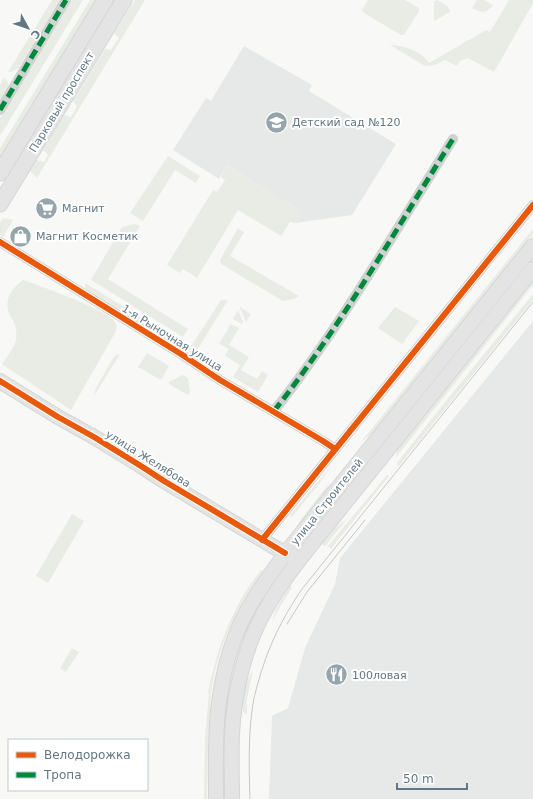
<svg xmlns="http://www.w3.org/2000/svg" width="533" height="799" viewBox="0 0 533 799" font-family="'DejaVu Sans',sans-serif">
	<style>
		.built { fill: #e6e9e8 }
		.green { fill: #e8ece5 }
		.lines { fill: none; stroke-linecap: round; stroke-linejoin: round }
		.secondary-casing { stroke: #d4d6d6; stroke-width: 16 }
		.primary-casing { stroke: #d5d6d6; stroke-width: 17 }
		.street { stroke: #d0d2d2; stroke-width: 10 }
		.secondary { stroke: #e3e4e3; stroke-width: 14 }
		.primary { stroke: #e3e4e3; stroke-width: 15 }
		.tram { stroke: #c6c8c8; stroke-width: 1 }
		.quiet { stroke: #00873e; stroke-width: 5; stroke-dasharray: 10 5; stroke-linecap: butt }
		.cycleway-casing { stroke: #fff; stroke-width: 8 }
		.cycleway { stroke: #e8590c; stroke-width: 6 }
		.labels { text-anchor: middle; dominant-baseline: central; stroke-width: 4; stroke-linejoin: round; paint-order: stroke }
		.street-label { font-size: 11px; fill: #617884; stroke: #fff }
		.poi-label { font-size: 11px; fill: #617884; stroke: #fff; text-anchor: start }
	</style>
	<rect width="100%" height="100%" fill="#f8f8f7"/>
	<path class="built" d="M244,46l68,39 -3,6 87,53 -44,71 -57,8 7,-11 -75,-47 -8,14 -46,-29 33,-52 5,3z
		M533,321v478h-264l3,-83 16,-8 17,-60 30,-64 5,-26z"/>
	<path class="green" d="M52,0h9l-41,66c-4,4 -7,6 -12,6z
		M72,0h11l-83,136v-18z
		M90,0h10l-100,163v-15z
		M135,0h10l-108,178 -7,-7 6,-11 8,2 4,-7 -5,-5 21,-35 7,2 6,-11 -4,-5 32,-52 6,1 8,-12 -5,-5z
		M368,0h37l14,8v3l-15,24h-3l-37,-22 -2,-3z
		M436,0h1c5,3 13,6 13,12l-16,9v-19z
		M477,0h7l9,5c-7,9 -12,8 -21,3z
		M509,0h24v3l-39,69 -26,-14 -8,3 -3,5 -12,-6 -10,5 -10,1 -35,-21c8,-1 27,5 33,11 2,2 4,5 6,7l57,-33 4,2z
		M4,77c10,9 1,18 -4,27v-19z
		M168,156l32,20 -4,7 -21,-13 -32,51 -13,-8z
		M227,165l75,47 -7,11 -5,-1 -9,14 -43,-26 -41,68 -14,-9 -3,4 -13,-8 46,-75 4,2 8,-12 -4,-3z
		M3,218l10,2 -10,17 -3,-2v-12z
		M135,224l5,2 -32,53 80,50 -5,8 -92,-57 31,-53z
		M238,228l6,4 -14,24 69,40 -5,3 -11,2 -62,-37 -1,-4z
		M533,229v5l-160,199 -12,9z
		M23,280l9,3c15,6 76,27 83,39 2,3 1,6 1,9l-45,79 -69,-46c4,-6 13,-17 14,-24 1,-5 0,-13 -2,-18 -1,-3 -4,-5 -5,-8 -5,-15 2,-25 14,-34z
		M533,280v5l-137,172 1,-6 3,-5z
		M85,283l95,58 -8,1 -5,-2 -80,-50 -2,-2z
		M533,294v6l-135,167 -1,-4 44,-56z
		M221,300h7l-34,55 -6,-4z
		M240,307l11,7 -5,8 -6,-14z
		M395,307l24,14 -17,23 -24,-16z
		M238,310l5,12 -1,2 -9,-5z
		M231,324l8,4 -10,17 20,12 -8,13 16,9 5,-8 6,4 -10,17 -25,-15 7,-12 -15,-9 4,-7 -10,-5z
		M147,353l22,13 -8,14 -23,-13z
		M120,354l-26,42 1,-6 17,-30 4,-5z
		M183,375l5,3 2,14 -2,3 -19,-11v-2z
		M331,466l-13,19 -26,32 -2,-2z
		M387,475l2,1 -58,73 -3,-3z
		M330,482l-5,11 -25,30 -1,-1z
		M72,514l12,7 -36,62 -12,-7z
		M348,518l-23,28 -3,-2 13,-16z
		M261,570l2,1c-26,36 -46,77 -52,122 -1,5 0,10 -1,15 -2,30 -3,60 -3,91h-3l1,-61 4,-45h-1c6,-32 16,-62 31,-90 6,-12 14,-23 22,-33z
		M290,586l2,1 -15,25 -5,11 4,-14z
		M72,648l7,4 -13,20 -6,-4z
		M253,670l-7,34 1,1v9l-3,-1 -1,-2 -1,-4 3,-21z"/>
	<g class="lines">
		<defs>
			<path id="secondary" d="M0,381l58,36 36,20 47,29 23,15 110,66 11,6 9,4
				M216,799c0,-29 -1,-59 2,-88 4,-39 15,-79 36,-112 15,-24 32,-47 50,-69l229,-284
				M232,799c0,-21 -1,-43 0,-64 2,-43 13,-91 35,-128 14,-24 31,-46 48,-67l218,-271"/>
			<path id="primary" d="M0,173l105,-173
				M0,204l124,-204"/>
		</defs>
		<use href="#secondary" class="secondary-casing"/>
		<use href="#primary" class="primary-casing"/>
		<path class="street" d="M0,110l66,-110
			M0,242l181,112 39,26 103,61 12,8
			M274,411c67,-85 121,-180 179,-272
			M262,540l271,-335"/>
		<use href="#secondary" class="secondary"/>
		<use href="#primary" class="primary"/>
		<path class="tram" d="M287,624l20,-32 58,-72
			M250,799c-1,-31 -2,-64 3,-95 1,-7 3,-14 5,-21 9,-34 24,-65 44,-94l231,-287"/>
		<path class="quiet" d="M0,110l66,-110
			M274,411c67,-85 121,-180 179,-272"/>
		<defs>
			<path id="cycleway" d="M0,242l181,112 39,26 103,61 12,8
				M0,381l58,36 36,20 47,29 23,15 121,72
				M262,540l271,-335"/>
		</defs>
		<use href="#cycleway" class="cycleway-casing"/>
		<use href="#cycleway" class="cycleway"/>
	</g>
	<defs>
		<symbol id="school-disc" viewBox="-11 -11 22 22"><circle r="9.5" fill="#96a5ac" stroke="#fff"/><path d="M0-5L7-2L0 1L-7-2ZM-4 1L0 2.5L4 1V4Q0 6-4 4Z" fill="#fff"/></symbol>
		<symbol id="supermarket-disc" viewBox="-11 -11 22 22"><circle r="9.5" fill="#96a5ac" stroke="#fff"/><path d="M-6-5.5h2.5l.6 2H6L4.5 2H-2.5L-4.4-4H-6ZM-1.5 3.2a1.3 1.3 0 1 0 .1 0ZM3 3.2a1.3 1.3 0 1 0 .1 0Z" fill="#fff"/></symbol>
		<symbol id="shop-disc" viewBox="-11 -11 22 22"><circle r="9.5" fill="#96a5ac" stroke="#fff"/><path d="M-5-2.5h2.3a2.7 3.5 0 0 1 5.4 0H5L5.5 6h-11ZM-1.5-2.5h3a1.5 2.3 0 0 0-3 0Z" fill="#fff"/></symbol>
		<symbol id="restaurant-disc" viewBox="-11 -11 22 22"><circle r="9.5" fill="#96a5ac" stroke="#fff"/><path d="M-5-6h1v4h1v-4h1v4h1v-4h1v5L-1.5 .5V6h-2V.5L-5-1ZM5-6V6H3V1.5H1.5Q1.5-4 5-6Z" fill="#fff"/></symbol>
	</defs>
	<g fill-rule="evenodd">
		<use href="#school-disc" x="264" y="110" width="25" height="25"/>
		<use href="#supermarket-disc" x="34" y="196" width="25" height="25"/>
		<use href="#shop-disc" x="8" y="224" width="25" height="25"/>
		<use href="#restaurant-disc" x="324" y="662" width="25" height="25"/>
	</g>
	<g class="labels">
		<g class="street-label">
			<text transform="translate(62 102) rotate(-59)">Парковый проспект</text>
			<text transform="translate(172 338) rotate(32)">1-я Рыночная улица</text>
			<text transform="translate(148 459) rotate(32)">улица Желябова</text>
			<text transform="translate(327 502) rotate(-51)">улица Строителей</text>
		</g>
		<g class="poi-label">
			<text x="292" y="122">Детский сад №120</text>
			<text x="62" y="208">Магнит</text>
			<text x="36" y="236">Магнит Косметик</text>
			<text x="352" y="675">100ловая</text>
		</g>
	</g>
	<rect x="8" y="739" width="140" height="52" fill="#ffffff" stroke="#c0c9ce"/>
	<rect x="16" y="752" width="20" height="6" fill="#e8590c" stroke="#c0c9ce"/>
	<text x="44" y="759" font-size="12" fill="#617884">Велодорожка</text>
	<rect x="16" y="772" width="20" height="6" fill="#00873e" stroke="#c0c9ce"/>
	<text x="44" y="779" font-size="12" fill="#617884">Тропа</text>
	<g transform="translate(28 28) rotate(130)" stroke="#ffffff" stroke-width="3" paint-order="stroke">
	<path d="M0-3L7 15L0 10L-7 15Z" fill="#617884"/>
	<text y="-6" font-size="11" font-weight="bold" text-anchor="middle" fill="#617884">С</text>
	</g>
	<path d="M397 783v6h70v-6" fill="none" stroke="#617884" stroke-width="2"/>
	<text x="403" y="783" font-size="12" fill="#617884" stroke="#ffffff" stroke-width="3" paint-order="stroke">50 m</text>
</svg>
